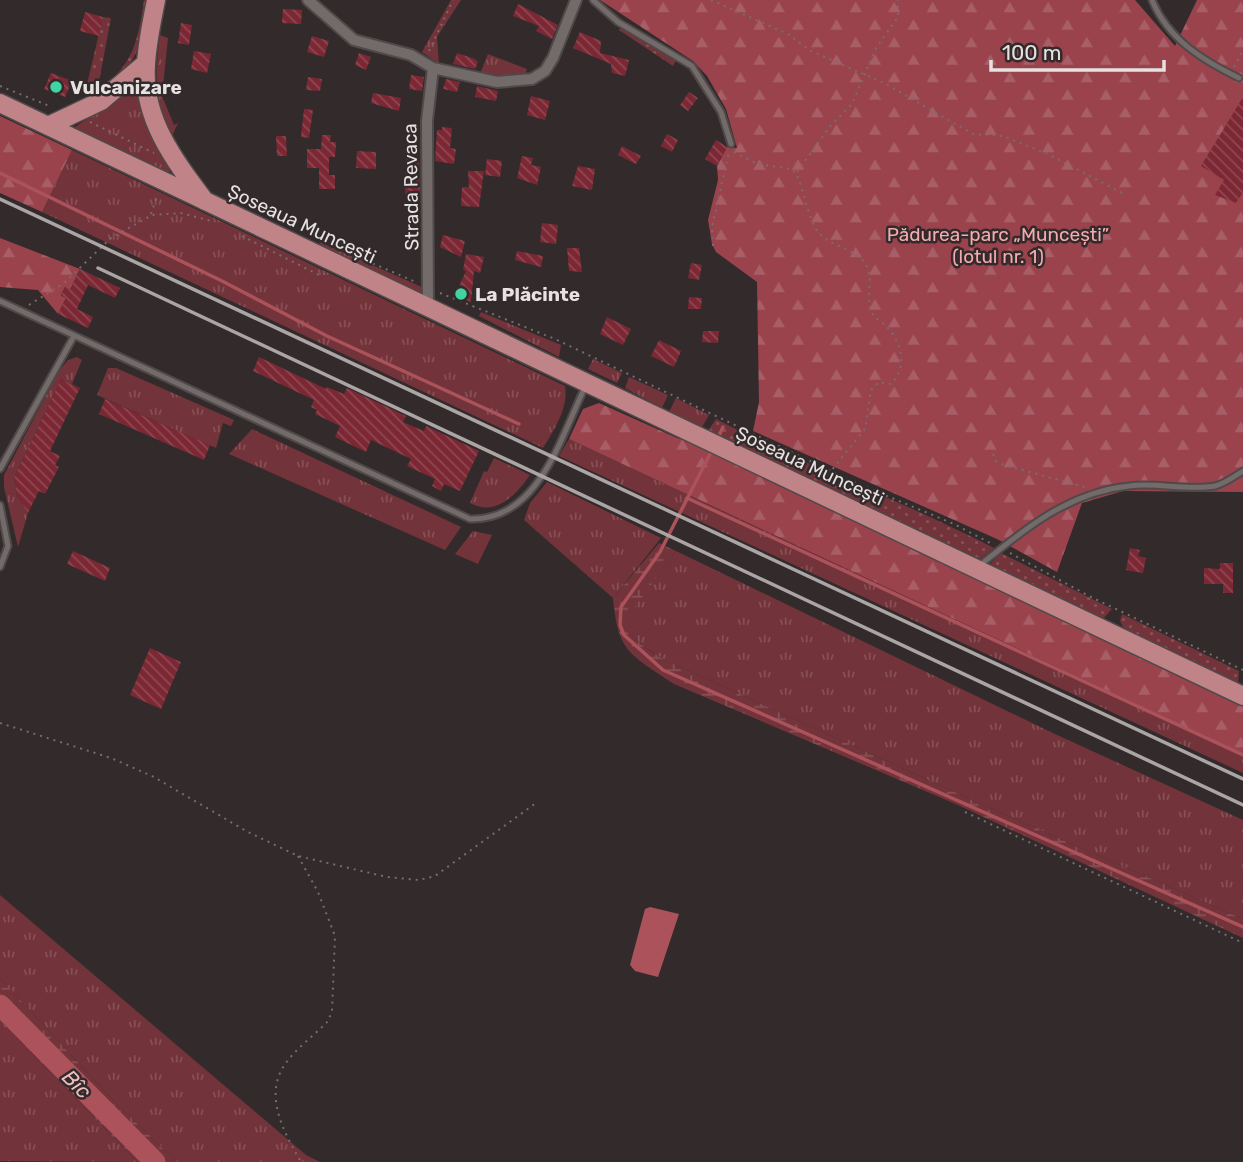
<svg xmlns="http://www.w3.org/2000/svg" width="1243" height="1162" viewBox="0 0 1243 1162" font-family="Rubik,sans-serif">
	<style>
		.grass { fill: url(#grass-tufts) }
		.forest { fill: url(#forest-firs) }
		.wetland { fill: url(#wetland-marsh) }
		.garden { fill: url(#garden-dots) }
		.water { fill: #ab525b }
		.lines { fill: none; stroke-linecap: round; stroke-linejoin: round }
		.stream { stroke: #ab525b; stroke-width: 3.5 }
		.river { stroke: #ab525b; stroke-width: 21 }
		.building { fill: url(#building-back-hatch) }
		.service-casing { stroke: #4f4949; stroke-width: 9 }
		.minor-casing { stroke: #4f4949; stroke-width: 14 }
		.primary-casing { stroke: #4f4949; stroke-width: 21 }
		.path { stroke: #756e6f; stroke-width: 2; stroke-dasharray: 2 5; stroke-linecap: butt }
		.service { stroke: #736a6a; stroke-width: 5 }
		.minor { stroke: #736a6a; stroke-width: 10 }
		.primary { stroke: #c08388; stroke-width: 18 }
		.rail { stroke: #aba5a5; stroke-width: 3.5 }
		.poi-dot { fill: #41d4a1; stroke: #322a2b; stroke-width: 2.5 }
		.labels { text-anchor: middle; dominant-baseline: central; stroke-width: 5; stroke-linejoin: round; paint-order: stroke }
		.poi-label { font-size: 19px; font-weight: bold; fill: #e7e2e2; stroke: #322a2b; text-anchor: start }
		.street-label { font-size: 19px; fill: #e7e2e2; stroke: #322a2b }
		.park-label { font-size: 19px; fill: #f4aaae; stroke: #322a2b }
		.water-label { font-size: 21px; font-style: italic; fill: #f0bdbf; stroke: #322a2b }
	</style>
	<defs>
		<pattern id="grass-tufts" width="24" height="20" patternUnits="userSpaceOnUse" patternTransform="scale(1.75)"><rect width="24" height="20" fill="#73333a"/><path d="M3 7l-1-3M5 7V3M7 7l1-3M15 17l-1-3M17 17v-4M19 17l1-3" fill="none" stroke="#875056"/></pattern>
		<pattern id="forest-firs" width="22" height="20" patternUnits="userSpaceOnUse" patternTransform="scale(1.75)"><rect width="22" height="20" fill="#9a434d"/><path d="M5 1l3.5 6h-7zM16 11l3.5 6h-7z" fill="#a85e66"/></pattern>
		<pattern id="wetland-marsh" width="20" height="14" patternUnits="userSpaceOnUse" patternTransform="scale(1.75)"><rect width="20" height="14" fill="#73333a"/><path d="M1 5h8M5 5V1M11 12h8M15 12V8" fill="none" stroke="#875056"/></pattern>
		<pattern id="garden-dots" width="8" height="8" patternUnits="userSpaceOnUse" patternTransform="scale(1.75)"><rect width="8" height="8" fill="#73333a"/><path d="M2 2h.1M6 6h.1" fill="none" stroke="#875056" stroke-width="1.8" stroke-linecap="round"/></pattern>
		<pattern id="building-back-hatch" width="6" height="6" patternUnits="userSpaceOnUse" patternTransform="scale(1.75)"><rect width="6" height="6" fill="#7c2834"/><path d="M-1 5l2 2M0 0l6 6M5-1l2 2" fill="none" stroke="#8f4751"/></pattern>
	</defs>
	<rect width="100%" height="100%" fill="#322a2b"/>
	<path class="grass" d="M451,0h10l-24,37 2,27 -17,-12z
		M160,35l8,3 -6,58 12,29 4,-2 -6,13c-19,-35 -17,-63 -12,-101z
		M488,54l39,15 -2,6 -46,1z
		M126,91l12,2 5,18 27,58 -1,6 -95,-47z
		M72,150l493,236c4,21 -11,44 -22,62l-501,-236z
		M320,242l104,46 -1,6 -104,-49z
		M481,312l80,33 -2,12 -80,-41z
		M77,357l5,3 -10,24 -11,-5 -47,99 3,18 11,17 -10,34 -14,-60v-12l55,-104 9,-11z
		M593,359l29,14 -5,10 -29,-14z
		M108,368h8l118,52 -3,6 -8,-3 -7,25 -119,-53z
		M629,377l39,18 -6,13 -37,-20z
		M676,398l33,17 -8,14 -32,-17z
		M252,429l209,98 -16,23 -216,-96z
		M569,439l674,315v19l-684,-317z
		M494,458l36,17c-14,20 -34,42 -60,28l14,-32 3,1z
		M547,482l114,56 -48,60 -89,-78 6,-17z
		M473,531l19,4 -14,29 -23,-10z
		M676,551l379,183 188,86v99l-262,-115 -316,-144c-18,-12 -38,-20 -37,-45z
		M0,895l306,260 14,7h-143l-66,-64 -111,-120z
		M0,1020l137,142 -137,-1z"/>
	<path class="forest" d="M600,0h535l40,46 22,-46h46v492l-120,-1 -41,12 -25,69 -60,-33 -244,-108 6,-29 -2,-120 -41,-30 -4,-8 -4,-24 10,-40 -1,-14 10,-19 10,1 -11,-39 -19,-33 -14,-15z
		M0,116l72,34 -30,62 -42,-19z
		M0,238l80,31 -10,21 -5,-3 -4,8 5,3 -8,16 -20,-24 -38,-3z
		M599,403l78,35 20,6 546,261v49l-674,-315 14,-30z"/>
	<path class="wetland" d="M659,543l17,8 -47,64c-2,25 18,33 36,45l316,144 262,115v19l-285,-133 -284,-121c-44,-30 -56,-31 -61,-86z
		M0,978l111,120 66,64h-40l-137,-142z"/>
	<path class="garden" d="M144,0h4c-6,37 -6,56 -35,82 -16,14 -25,13 -44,5l3,-6 15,3 16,-67 8,1 -13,69c35,-16 41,-52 46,-87z
		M621,27l56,32 -4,7 -54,-36z
		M716,419c91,47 187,82 278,129l-14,11 -273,-127z
		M1001,553l111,56 -9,10 -116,-52z
		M1122,614l117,57 -1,14 -114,-56 -4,-8z"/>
	<path class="water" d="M650,907l29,7 -21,63 -23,-6 -5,-6 15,-56z"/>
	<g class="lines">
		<path class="stream" d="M0,173l222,108 105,55 192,88
			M717,440l6,-13
			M712,450l-52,102 -39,55 -1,18 4,10 39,35 580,257
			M687,498l556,257"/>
		<path class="river" d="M0,1005l155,157"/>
	</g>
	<path class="building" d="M518,4l40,21 -6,14 -16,-8 3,-5 -26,-10z
		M283,9l19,1 -1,14 -19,-1z
		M85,12l18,5 -4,19 -19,-5z
		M181,23l11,2 -3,20 -11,-2z
		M580,32l21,9 -1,12 29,7 -4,16 -13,-3 -1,-9 -38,-16z
		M312,36l17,5 -5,16 -17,-5z
		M194,51l17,3 -4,19 -16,-4z
		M359,53l12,4 -5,13 -11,-5z
		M457,53l18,6 3,3 -3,7 -22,-5z
		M51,73l21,8 -7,16 -21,-8z
		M411,75l13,2 -2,14 -13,-2z
		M308,77l14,2 -2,12 -14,-1z
		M446,79l14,3 -3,10 -14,-3z
		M477,86l21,5 -2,10 -21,-4z
		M689,92l9,6 -10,13 -8,-6z
		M373,93l28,5 -2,13 -28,-8z
		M531,96l19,5 -5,19 -18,-5z
		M1243,97v95l-7,11 -21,-8 9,-15 -23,-14z
		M304,109l9,1 -4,28 -8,-1z
		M442,127l10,1 -2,20 6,1 -2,15 -19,-3 2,-31h5z
		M667,134l11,6 -6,12 -11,-6z
		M322,135h9l-1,7h6l-1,15h-6v18h6v14h-16v-21h-12v-19h14z
		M276,136h10l1,20h-10z
		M716,140l11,7 -10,19 -12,-7z
		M622,146l19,10 -5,8 -18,-9z
		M357,151l19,1v17l-20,-1z
		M522,156l11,2 -2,7 10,2 -4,18 -20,-7z
		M406,157l13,1 1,42h-10v-7l-5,1z
		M487,159l15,2 -2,16 -15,-2z
		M578,166l17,3 -3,21 -20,-4z
		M468,171h16l-5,36 -18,-1 1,-19h7z
		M542,223l16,2 -2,19 -16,-2z
		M443,235l22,6 -4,16 -21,-10z
		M567,248h12l3,24 -13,-1z
		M517,251l26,5 -2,11 -26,-7z
		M466,254l18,3 -4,16 -6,-2 -3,31 -16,-7 11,-24 -3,-1z
		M691,263l11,2 -3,15 -11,-2z
		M80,269l40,19 -5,10 -27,-13 -11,24 16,8 -5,11 -30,-14 8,-16 -5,-2 4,-9 5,3z
		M689,297l13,1 -1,11h-13z
		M607,317l24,12 -8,16 -23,-11z
		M703,331h16l-1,12 -16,-1z
		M659,340l22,11 -7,16 -23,-11z
		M259,357l67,32 1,-2 17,7 3,-6 59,28 -3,6 21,9 2,-5 53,25 -19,40 -16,-7 -3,7 -9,-5 3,-7 -28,-13 4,-7 -40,-19 -5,12 -31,-15 5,-11 -25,-12 2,-4 -6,-3 3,-7 -61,-29z
		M61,379l19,9 -30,63 10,5 -5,9 4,2 -14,27 -6,-3 -11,22 -11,-17 -3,-18z
		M105,399l105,46 -6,15 -105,-46z
		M1130,548l10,2 -2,6 8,2 -3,15 -17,-3z
		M73,551l37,17 -5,13 -38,-17z
		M1220,563h13v30h-10v-9h-19v-16l16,1z
		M150,648l31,14 -20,47 -31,-14z"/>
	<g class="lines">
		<defs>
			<path id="service" d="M593,0l25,22 74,44 29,46 10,32
				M1152,0c16,39 50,60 87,78
				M0,301l470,218c69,2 91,-83 116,-134
				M0,469l74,-133
				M0,505l8,41 -8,21
				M979,566c44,-36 90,-74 150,-80 28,-4 57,5 86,0 9,-2 20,-10 28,-15"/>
			<path id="minor" d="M308,0l46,40 57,15 22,13 64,14 35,-3 13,-8 8,-13 23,-58
				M428,306l-1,-185 6,-53"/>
			<path id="primary" d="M156,0c-4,21 -9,43 -10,65 -4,53 28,95 59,136
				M0,103l1243,593
				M48,126l53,-25 45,-38"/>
		</defs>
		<use href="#service" class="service-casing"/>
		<use href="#minor" class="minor-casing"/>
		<use href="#primary" class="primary-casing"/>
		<path class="path" d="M711,0l77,34 21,16 75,33 89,51 30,2 47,19 76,40
			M429,51l24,-51
			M1234,67l9,-17
			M0,86l52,21
			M90,122l64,31
			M734,152l24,12 33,5 5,4c8,18 11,40 20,56 9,16 38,19 49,34 9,13 1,33 6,48 3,7 10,10 15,15 16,16 22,41 5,58l-12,-2 -8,8 -6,39 -34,42
			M797,172l34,-47 21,-21 24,-56 22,-31v-17
			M151,214l6,-18
			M242,236l77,39 6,-1
			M713,246l-1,-19 17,-75
			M360,258l56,24
			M440,293l115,46 301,144 98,41 38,20
			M29,305l35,-22 47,-45 41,-23 29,-2 30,8
			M993,454l3,7 8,4 81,22
			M1010,553l81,44 152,73
			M0,723l111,35 41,18 96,56 50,24 89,21 32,3 16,-4 101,-73
			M965,812l278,131
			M298,856l20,36 17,44 -3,75 -4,10c-14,15 -35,29 -46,48 -17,31 4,67 19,93"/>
		<use href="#service" class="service"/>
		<use href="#minor" class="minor"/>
		<use href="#primary" class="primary"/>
		<path class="rail" d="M0,199l1243,580
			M98,268l1145,537"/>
	</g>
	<g class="poi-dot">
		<circle cx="56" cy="87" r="7"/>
		<circle cx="461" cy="294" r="7"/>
	</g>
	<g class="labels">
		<g class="poi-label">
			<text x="70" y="87">Vulcanizare</text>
			<text x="475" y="294">La Plăcinte</text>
		</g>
		<g class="street-label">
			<text transform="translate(411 187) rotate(-91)">Strada Revaca</text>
			<text transform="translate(302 224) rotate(25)">Șoseaua Muncești</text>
			<text transform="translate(810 466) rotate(25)">Șoseaua Muncești</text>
		</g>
		<g class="park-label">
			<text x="998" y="234">Pădurea-parc „Muncești”<tspan x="998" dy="22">(lotul nr. 1)</tspan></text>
		</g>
		<g class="water-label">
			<text transform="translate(77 1084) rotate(45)">Bîc</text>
		</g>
	</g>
	<path d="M991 60v10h173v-10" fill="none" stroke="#e7e2e2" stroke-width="3.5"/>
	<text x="1002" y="60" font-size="21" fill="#e7e2e2" stroke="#322a2b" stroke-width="5" paint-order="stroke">100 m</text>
</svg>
